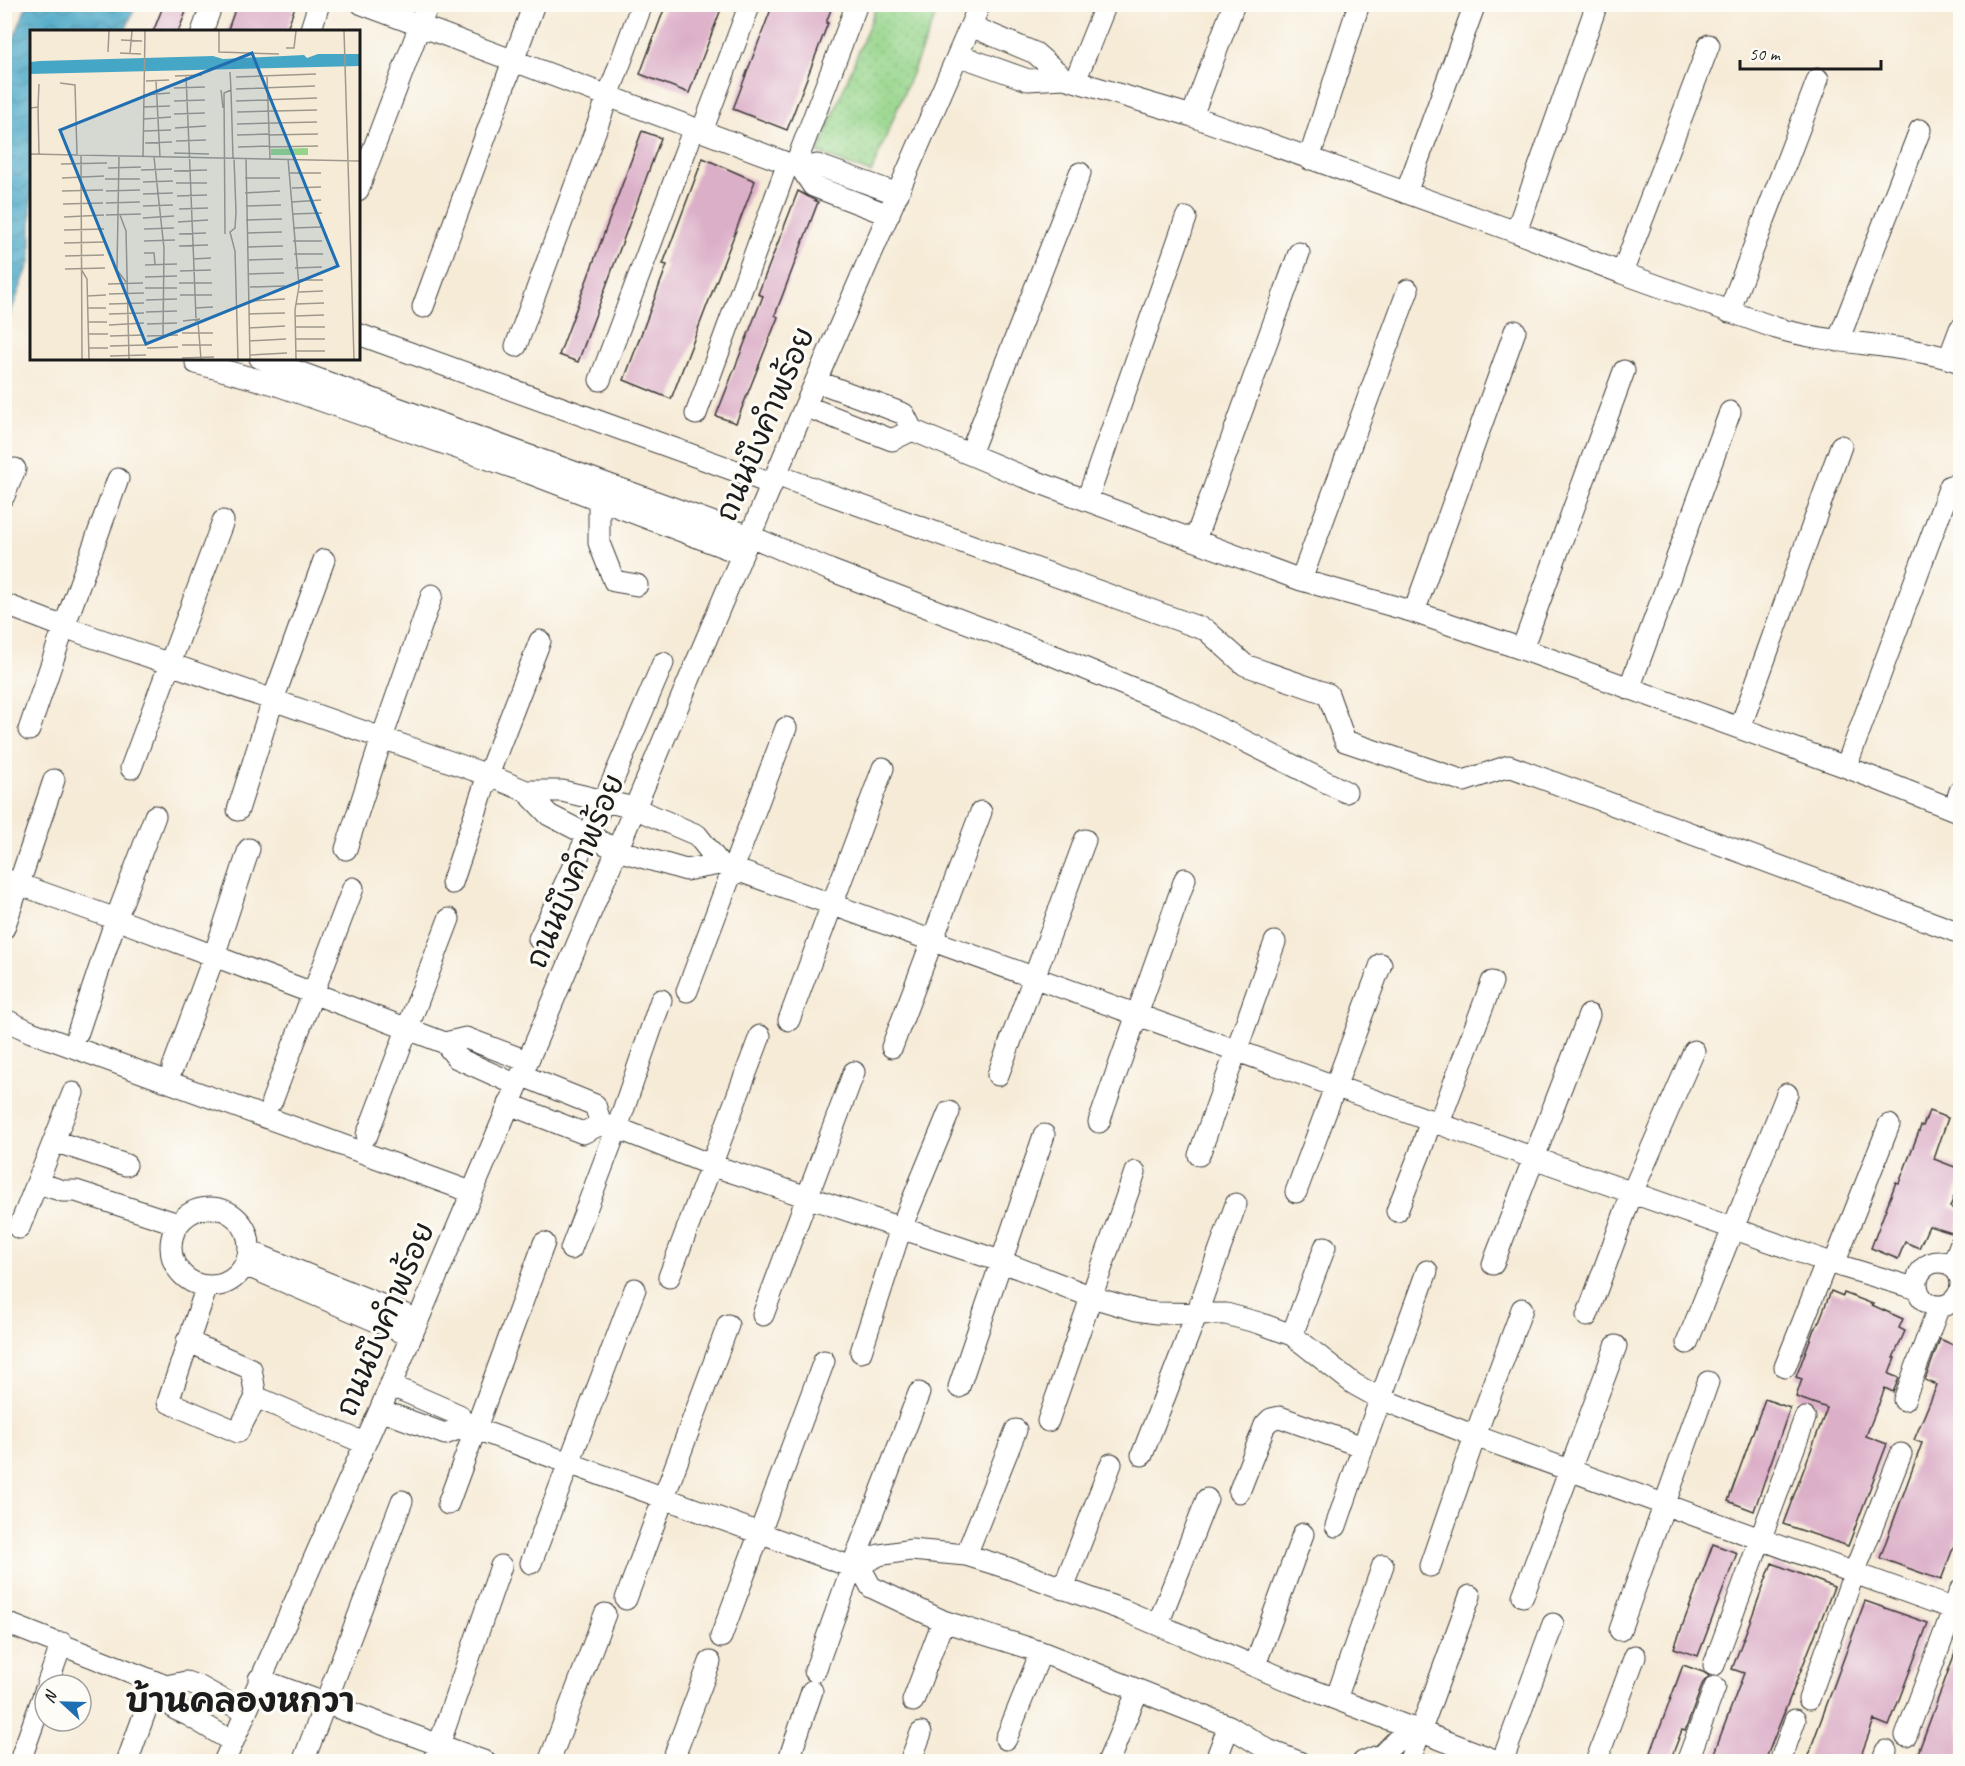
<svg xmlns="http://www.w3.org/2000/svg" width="1965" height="1766" viewBox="0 0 1965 1766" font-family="Caveat,'Playpen Sans Thai',sans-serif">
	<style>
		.grass { fill: url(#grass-dots); stroke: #587853; stroke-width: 1.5 }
		.water { fill: url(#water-waves); stroke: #316170; stroke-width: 1.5 }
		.building { fill: #dcafc8 }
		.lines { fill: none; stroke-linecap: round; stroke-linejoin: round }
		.minor-casing { stroke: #3d3b38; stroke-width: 23 }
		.minor { stroke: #fff; stroke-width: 21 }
		.labels { text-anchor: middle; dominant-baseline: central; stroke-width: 6; stroke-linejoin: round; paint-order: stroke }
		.street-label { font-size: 30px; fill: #1c1c1c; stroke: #fdfcf7 }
		.quarter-label { font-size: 33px; font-weight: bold; fill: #1c1c1c; stroke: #fdfcf7 }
		.inset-road { fill: none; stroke: #9f988c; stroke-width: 1.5 }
		.view { fill: #1f6fb2; fill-opacity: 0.15; stroke: #1f6fb2; stroke-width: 3 }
		.inset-edge { fill: none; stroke: #1c1c1c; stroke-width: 3 }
	</style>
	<defs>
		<pattern id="grass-dots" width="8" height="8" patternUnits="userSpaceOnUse" patternTransform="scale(1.5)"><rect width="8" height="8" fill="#95d48a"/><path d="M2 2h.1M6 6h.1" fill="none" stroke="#80b576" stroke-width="1.8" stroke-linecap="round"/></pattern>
		<pattern id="water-waves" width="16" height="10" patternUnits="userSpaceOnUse" patternTransform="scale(1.5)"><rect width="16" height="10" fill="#46a6c5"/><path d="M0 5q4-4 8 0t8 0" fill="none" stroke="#3a869f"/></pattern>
	</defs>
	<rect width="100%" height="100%" fill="#fdfcf7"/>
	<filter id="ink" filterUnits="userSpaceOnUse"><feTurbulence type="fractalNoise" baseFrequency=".0167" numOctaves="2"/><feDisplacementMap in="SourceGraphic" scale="12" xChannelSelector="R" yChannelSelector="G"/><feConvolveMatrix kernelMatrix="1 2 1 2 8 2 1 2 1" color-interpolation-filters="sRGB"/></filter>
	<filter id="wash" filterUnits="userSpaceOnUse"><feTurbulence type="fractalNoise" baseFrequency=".008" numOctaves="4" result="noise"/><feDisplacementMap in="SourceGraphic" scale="24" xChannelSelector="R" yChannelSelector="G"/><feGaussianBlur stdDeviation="1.35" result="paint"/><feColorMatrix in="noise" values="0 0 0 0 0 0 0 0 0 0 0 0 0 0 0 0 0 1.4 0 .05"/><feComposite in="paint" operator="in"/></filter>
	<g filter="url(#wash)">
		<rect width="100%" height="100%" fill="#f6ebd7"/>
		<path class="grass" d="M877,5h63l-69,168 -53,-20z"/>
		<path class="water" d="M27,5h109l-11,26 -93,1 -1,227 -26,69v-267z"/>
		<g id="blocks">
			<path class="building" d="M164,4h25l-11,28h-25z
				M237,4h59l-10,28h-59z
				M666,4h57l-34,89 -49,-19z
				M773,4h60l-7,19h2l-41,107 -54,-21z
				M642,131l19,7 -83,224 -19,-7z
				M703,158l52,23 -84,218 -47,-19 43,-115 -4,-1z
				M798,191l20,11 -43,113 3,2 -42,106 -20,-7 47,-120 -5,-2z
				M1929,1111l19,7 -14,41 26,10v12l-10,26 10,4v9l-5,14 -26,-8 -10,22 -14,-6 -7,17 -27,-11 25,-66 3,1 22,-57h2z
				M1831,1291l12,5 1,-3 29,11 -1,1 31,14 -4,9 6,3 -12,27h2l-6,16 10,4 -6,14 -8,-4 -19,48 21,8 -39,102 -65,-22 44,-116 -31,-11 6,-18 -6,-2 18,-48 4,-5z
				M1940,1339l20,9v182l-19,50 -61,-22 42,-115 -8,-3 23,-55 -12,-5z
				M1765,1399l25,9 -36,103 -26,-10z
				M1713,1544l24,9 -39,103 -24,-8z
				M1772,1563l62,24 -69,174h-54l33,-88 -12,-4z
				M1865,1601l63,22 -39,103 -15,-6 -15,41h-53z
				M1959,1642h1v119h-45z
				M1683,1665l20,7 6,4 -6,7 -18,48 -3,-1 -12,31h-2l-18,-6z"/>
		</g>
	</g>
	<g filter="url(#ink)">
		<use href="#blocks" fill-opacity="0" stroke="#3d3b38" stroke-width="1.5"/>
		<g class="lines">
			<defs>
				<path id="minor" d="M362,4l433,162 6,2 16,-3 81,29
					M971,26l64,27 29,25
					M202,32l10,-28
					M310,32l9,-28
					M958,55l70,25 36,-2 128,38 324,116 106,41 154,55c60,18 124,14 184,34
					M1075,81l31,-77
					M1192,116l42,-112
					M702,131l48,-127
					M1309,159l50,-155
					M795,166l62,-162
					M801,168l12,18 76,29
					M358,190l70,-186
					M1406,193l69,-189
					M1516,232l81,-228
					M1622,273l87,-228
					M423,307l111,-303
					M1729,312l89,-233
					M358,334l414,150
					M1838,341l82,-211
					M516,346l126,-342
					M260,358l490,178 80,34 227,87 116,48 173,87
					M1949,358l11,-29
					M196,363l78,21 255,89 213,81
					M600,380l94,-252
					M816,381l88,33 8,16 112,47 277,103 113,32 108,37 324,118 114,45
					M805,406l87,34 20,-10
					M696,414l92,-251
					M970,454l110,-281
					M776,475l430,155 39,35 83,29 17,47 119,40 45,-15 451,167
					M4,496l11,-27
					M599,500v43l15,38 23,4
					M1087,500l99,-282
					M1195,540l104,-287
					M1301,580l107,-290
					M4,604l60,23 424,148 38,16h36l72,17 63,27 23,29
					M1414,612l101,-281
					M1522,649l102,-278
					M1629,689l101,-277
					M1740,728l101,-282
					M29,730l35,-103 54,-148
					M1846,767l104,-281
					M131,768l92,-247
					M526,791l23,24 68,35 69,20 34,-6 814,294 300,106 83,25
					M1954,809l6,-18
					M238,810l35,-110 51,-140
					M346,849l36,-111 50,-143
					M4,879l112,40 329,124 12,15 60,27
					M452,883l36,-108 52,-134
					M4,928l50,-148
					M539,939l65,-138 59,-138
					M687,991l99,-263
					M4,1019l27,13 440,160
					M789,1020l94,-252
					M78,1032l38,-113 39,-103
					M445,1043l21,-5 61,23
					M892,1047l89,-235
					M173,1067l41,-111 35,-107
					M521,1075l74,30 6,19
					M998,1075l87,-235
					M272,1101l81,-213
					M509,1104l74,29 18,-9 16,4 94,37 289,96 92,36 44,13 19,3 71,1 33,9 33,12 62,49 27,15 94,37 479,173
					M1099,1122l86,-243
					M1439,1123l53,-141
					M367,1135l82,-216
					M54,1141l72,24
					M1199,1155l76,-213
					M38,1183l25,8h13l102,33
					M1296,1192l85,-228
					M171 1247a39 39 0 1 1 78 0a39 39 0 1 1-78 0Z
					M1397,1211l23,-58 11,-33
					M19,1228l54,-135
					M571,1249l46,-121 44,-128
					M249,1251l169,69
					M1917 1284a22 22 0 1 1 44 0a22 22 0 1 1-44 0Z
					M1493,1264l96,-249
					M1834,1264l55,-139
					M245,1265l166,71
					M1952,1267l8,-22
					M669,1277l91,-241
					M207,1286l-39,116 70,30 18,-35
					M763,1315l91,-243
					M1587,1316l45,-123 62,-142
					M1292,1335l33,-88
					M187,1341l64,28 5,28 108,46
					M1687,1343l100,-249
					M861,1352l40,-124 48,-116
					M1785,1367l42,-106
					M390,1385l69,30 6,11
					M959,1387l85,-252
					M1904,1400l35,-94
					M380,1410l65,24 20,-8 11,3 376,138 7,-2 12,22 72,34 98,31 97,38 91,36 39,24 31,12
					M1048,1421l87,-249
					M1142,1455l55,-142 39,-109
					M1239,1492l26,-67 6,-6 9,-2 83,30
					M448,1504l96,-261
					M1336,1526l27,-79 64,-176
					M966,1555l50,-125
					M531,1563l104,-274
					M859,1565l20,-10 32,-5 55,5 42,13 115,42 171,73 206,79
					M1430,1566l45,-130 47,-127
					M1063,1589l48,-125
					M1523,1596l93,-250
					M626,1599l102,-274
					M4,1622l162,64 20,-4 14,5 45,25
					M1158,1624l49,-125
					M1620,1630l88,-248
					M721,1637l103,-276
					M1255,1665l48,-131
					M1714,1665l91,-247
					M815,1671l37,-104 67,-174
					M259,1679l227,83
					M47,1685l15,-42
					M166,1686l9,23 13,6 45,27
					M1336,1699l47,-134
					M1809,1699l45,-126 47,-119
					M913,1701l30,-80
					M1906,1736l54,-145
					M1006,1739l35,-87
					M22,1755l23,-64
					M127,1762l29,-80
					M224,1762l156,-352 425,-1004 175,-402
					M303,1762l99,-261
					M433,1762l68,-196
					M549,1762l56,-148
					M672,1762l38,-100
					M788,1762l24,-71
					M910,1762l11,-29
					M1108,1762l30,-72
					M1215,1762l14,-36
					M1363,1762l20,-8 27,-27
					M1409,1762l61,-166
					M1502,1762l51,-138
					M1596,1762l39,-106
					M1687,1762l28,-75
					M1780,1762l15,-42
					M1882,1762l4,-11"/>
			</defs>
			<use href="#minor" class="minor-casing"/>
			<use href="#minor" class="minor"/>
		</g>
	</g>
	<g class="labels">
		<g class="street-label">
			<text transform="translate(765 424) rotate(-67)">ถนนบึงคำพร้อย</text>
			<text transform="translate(575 871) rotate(-67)">ถนนบึงคำพร้อย</text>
			<text transform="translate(385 1319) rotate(-67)">ถนนบึงคำพร้อย</text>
		</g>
		<g class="quarter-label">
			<text x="240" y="1701">บ้านคลองหกวา</text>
		</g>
	</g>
	<g transform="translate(30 30)">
		<rect width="330" height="330" fill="#f6ebd7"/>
		<path d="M278,118v7h-37v-6z" fill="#95d48a"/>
		<path d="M288,24h42v12l-330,8v-12l10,-1 173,-5 10,3 81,-4 3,3z" fill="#46a6c5"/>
		<path class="inset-road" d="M189,1v21l60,2M314,1l10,328M91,10l21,1M256,18h8l2,-17M78,22l1,-21M90,23l21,1M100,23l2,-22M145,46l27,-1M156,46l4,93M237,46l3,83M206,47l80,-3M116,51l23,-1M126,51l4,76M30,53l15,2 2,70M144,58l31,-1M206,59l79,-3M191,60l2,18M201,60l2,68M114,65l26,-2M144,71l31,-1M206,71l81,-3M8,77l1,-23M113,77l27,-1M0,78l8,-1 1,47M207,82l80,-2M144,84l31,-1M114,89l27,-2M207,94l80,-2M145,98l31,-2M114,101l27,-1M207,105l31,-1M238,105l50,-1M146,111l30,-1M115,113l27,-1M159,115l7,173M208,117l31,-1M239,117l49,-1M144,123l35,1M0,124l330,7M51,125l1,204M89,126l-2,114 9,12M113,127l2,-126M124,127l10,91 -1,88M204,128l2,54 -1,16 -5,4 5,19 3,108M216,128l4,201M258,129l11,127 -4,24 1,49M31,134l46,-1M78,138l33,-1M111,140l31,-1M144,141l33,-1M260,143h31M32,148l42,-2M215,148h35M75,149h35M113,152l30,-1M146,153h31M262,158l29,-1M32,161l41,-1M76,161l34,-1M215,163l35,-2M113,164l30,-1M147,166l30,-1M262,172l29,-2M76,173l34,-1M33,174l40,-1M113,176l30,-1M216,176l35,-1M149,179l29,-1M263,184l29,-1M76,185l35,-1M90,185l6,16 3,128M34,187l40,-2M113,188l31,-2M216,190l36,-1M148,192l30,-2M263,198l29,-1M114,199l30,-1M34,200l40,-1M218,203l34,-1M149,204l27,-1M195,204l-1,-141 7,-3 -1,-18M114,211l31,-1M263,211h29M34,213l41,-1M149,216l29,-1M218,217l35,-1M114,223h10l1,11M264,224h29M35,226l39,-1M163,229l18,-1M219,230l34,-1M115,235l32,-1M265,238l27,-1M35,239l40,-1M51,239l6,10 2,80M150,241l31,-1M219,244l35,-1M115,247l32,-1M269,250h24M149,253h33M78,254l35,-1M220,257l35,-1M115,258h32M269,262l24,-1M79,264l35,-1M150,265h32M57,266l19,-1M116,270l31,-1M220,271l35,-2M79,274l35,-1M266,274l28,-1M57,278h19M165,278l18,-1M116,282l31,-1M79,284l35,-1M219,284l36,-1M265,286l29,-1M153,291l17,-2 -5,2M58,292h19M168,292l3,37M117,294l30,-1M79,295l35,-2M265,297h30M219,298l36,-2M152,303h31M58,304h20M80,306l34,-1M117,306l31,-1M266,309h29M219,311l37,-2M152,315h30M80,316l35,-1M59,318h19M117,318l31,-1M266,321h29M220,325l37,-2M80,326l36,-1M152,328l32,-1"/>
		<path class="view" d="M222,23l86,213 -192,78 -86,-214z"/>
		<rect width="330" height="330" class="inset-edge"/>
	</g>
	<rect width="1965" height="1766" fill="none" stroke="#fdfcf7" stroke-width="24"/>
	<g transform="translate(63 1703) rotate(292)"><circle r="28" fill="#fdfcf7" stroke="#a3a29f" stroke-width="1.5"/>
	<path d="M0-4.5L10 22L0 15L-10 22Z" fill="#1f6fb2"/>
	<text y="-9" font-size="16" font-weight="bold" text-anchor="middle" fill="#1c1c1c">N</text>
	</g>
	<path d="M1740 60v9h141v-9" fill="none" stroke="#1c1c1c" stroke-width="3"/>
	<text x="1749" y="60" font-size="18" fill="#1c1c1c" stroke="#fdfcf7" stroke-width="4.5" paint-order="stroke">50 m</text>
</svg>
